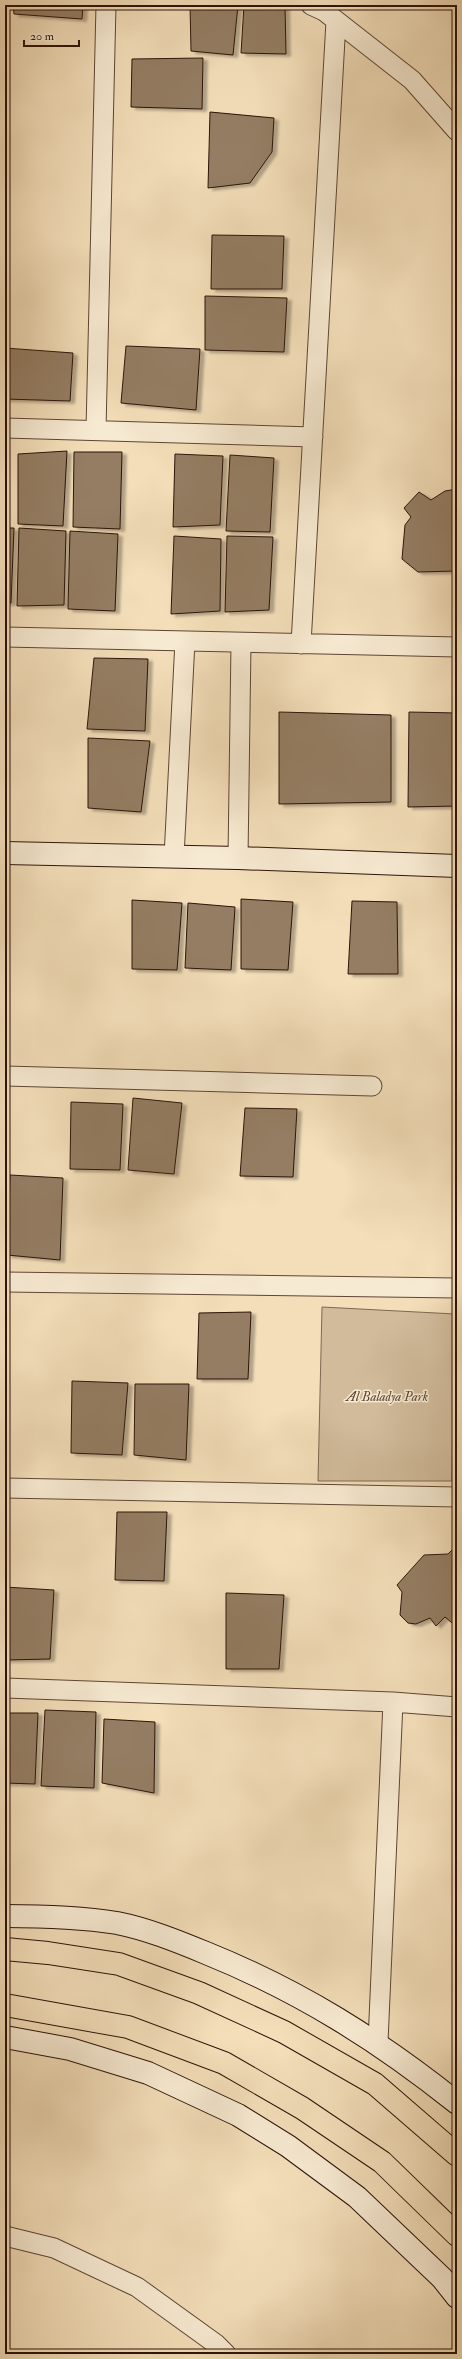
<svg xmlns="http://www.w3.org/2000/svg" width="462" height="2359" viewBox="0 0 462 2359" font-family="'IM FELL Double Pica',serif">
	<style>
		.green { fill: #d1bb9b; stroke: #7f6752 }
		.building { fill: #947d64; stroke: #2d1308; filter: url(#shadow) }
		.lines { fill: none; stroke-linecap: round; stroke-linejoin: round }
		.street-casing { stroke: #5e4634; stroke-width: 21 }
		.secondary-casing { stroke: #2d1308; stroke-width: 24 }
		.primary-casing { stroke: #2d1308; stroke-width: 24 }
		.street { stroke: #f7ead2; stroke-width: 19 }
		.secondary { stroke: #f7ead2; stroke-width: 22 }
		.primary { stroke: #f3deb9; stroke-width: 22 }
		.labels { text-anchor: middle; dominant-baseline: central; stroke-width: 3; stroke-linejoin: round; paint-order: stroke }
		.park-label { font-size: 13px; font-style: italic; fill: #5e4534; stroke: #f7ead2 }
	</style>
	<defs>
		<filter id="shadow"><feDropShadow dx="4.5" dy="2.5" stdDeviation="1" flood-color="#0004"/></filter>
	</defs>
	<rect width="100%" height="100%" fill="#f3deb9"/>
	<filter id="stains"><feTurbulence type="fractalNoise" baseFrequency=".005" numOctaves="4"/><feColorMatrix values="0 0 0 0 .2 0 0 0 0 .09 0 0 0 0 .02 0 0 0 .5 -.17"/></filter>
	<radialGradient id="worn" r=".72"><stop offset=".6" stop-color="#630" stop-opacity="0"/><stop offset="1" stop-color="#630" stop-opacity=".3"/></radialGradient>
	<path class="green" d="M322,1307l133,7 -3,167h-134z"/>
	<path class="building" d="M13,5h70l-1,14 -68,-5z
		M190,5h48l-5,50 -42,-4z
		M244,5l41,1 1,48 -45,-1z
		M203,58l-1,51 -71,-2 1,-48z
		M210,112l64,6 -2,34 -22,31 -42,5z
		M212,235l72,1 -2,53h-71z
		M205,296l82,2 -3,54 -79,-2z
		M126,346l74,3 -4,61 -75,-7z
		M5,348l68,5 -3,48 -65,-2z
		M67,451l-4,75 -45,-2v-70z
		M74,452h48l-2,77 -47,-2z
		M175,454l48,2 -3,69 -47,2z
		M230,455l44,3 -4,74 -44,-1z
		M457,489v82l-39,1 -16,-13 3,-34 6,-8 -7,-9 15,-16 12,8 14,-9z
		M5,528h9l-3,75h-6z
		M19,528l47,3 -2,74 -47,1z
		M70,531l48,3 -3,77 -47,-2z
		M174,536l47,3 -1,72 -49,3z
		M227,536l46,1 -4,73 -44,2z
		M94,658l54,1 -3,72 -58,-2z
		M279,712l112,3v87l-112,2z
		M409,712l48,1v93l-49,1z
		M88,738l62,3 -9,71 -53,-4z
		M241,899l52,3 -5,68 -47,-1z
		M132,900l50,3 -5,67 -45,-1z
		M352,901l45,1 1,72h-50z
		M188,903l47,4 -4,63 -46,-2z
		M133,1098l49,5 -8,71 -46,-4z
		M71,1102l52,2 -3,66 -50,-1z
		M245,1108l52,1 -4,68 -53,-1z
		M10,1175l53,3 -3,82 -53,-5z
		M251,1312l-3,67h-51l2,-66z
		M72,1381l56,2 -6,72 -51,-2z
		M135,1384h54l-3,76 -52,-5z
		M117,1512h50l-3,69 -49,-1z
		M455,1547h2v80l-12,-10 -9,9 -6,-8 -14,6 -8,-1 -8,-8 2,-23 -5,-7 27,-30 24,-1z
		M5,1587l49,3 -4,69 -45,1z
		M226,1593l58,2 -5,74h-53z
		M45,1710l51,2 -2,76 -53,-2z
		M5,1713h33l-3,71 -30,-1z
		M104,1719l51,3 -1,71 -52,-10z"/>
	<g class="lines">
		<defs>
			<path id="street" d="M311,5l13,6 88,69 45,51
				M5,428l308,9
				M96,430l10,-425
				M5,637l452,10
				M301,644l35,-623
				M174,857l11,-216
				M238,858l3,-215
				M5,1076l367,10
				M5,1282l452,6
				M5,1488l452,9
				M5,1688l388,14 64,5
				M378,2042l15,-340
				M5,2236l49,12 83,39 79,57 10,10"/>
			<path id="secondary" d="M5,853l233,5 219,8
				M5,1916c38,0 74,1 112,7 30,6 60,18 89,30 94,38 172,87 251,150
				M5,2037l65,12 78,24 90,42 50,31 69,51 85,81 15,19"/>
			<path id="primary" d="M5,1949l43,4 71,11 80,29 85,39 91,52 82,71
				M5,2005l123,22 96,36 78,45 80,54 75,73"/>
		</defs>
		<use href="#street" class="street-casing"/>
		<use href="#secondary" class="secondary-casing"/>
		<use href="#primary" class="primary-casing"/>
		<use href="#street" class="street"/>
		<use href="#secondary" class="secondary"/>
		<use href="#primary" class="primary"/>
	</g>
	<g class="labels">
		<g class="park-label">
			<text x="387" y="1397">Al Baladya Park</text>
		</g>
	</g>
	<rect width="462" height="2359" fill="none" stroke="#f3deb9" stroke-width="20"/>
	<rect x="6" y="6" width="450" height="2347" fill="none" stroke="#2d1308" stroke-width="2"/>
	<rect x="10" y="10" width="442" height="2339" fill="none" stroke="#2d1308"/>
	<path d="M24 40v6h55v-6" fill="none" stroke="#2d1308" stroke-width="2"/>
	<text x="30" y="40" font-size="12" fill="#2d1308" stroke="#f7ead2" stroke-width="3" paint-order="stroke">20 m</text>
	<rect width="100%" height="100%" filter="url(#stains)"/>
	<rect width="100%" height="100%" fill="url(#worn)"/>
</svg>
